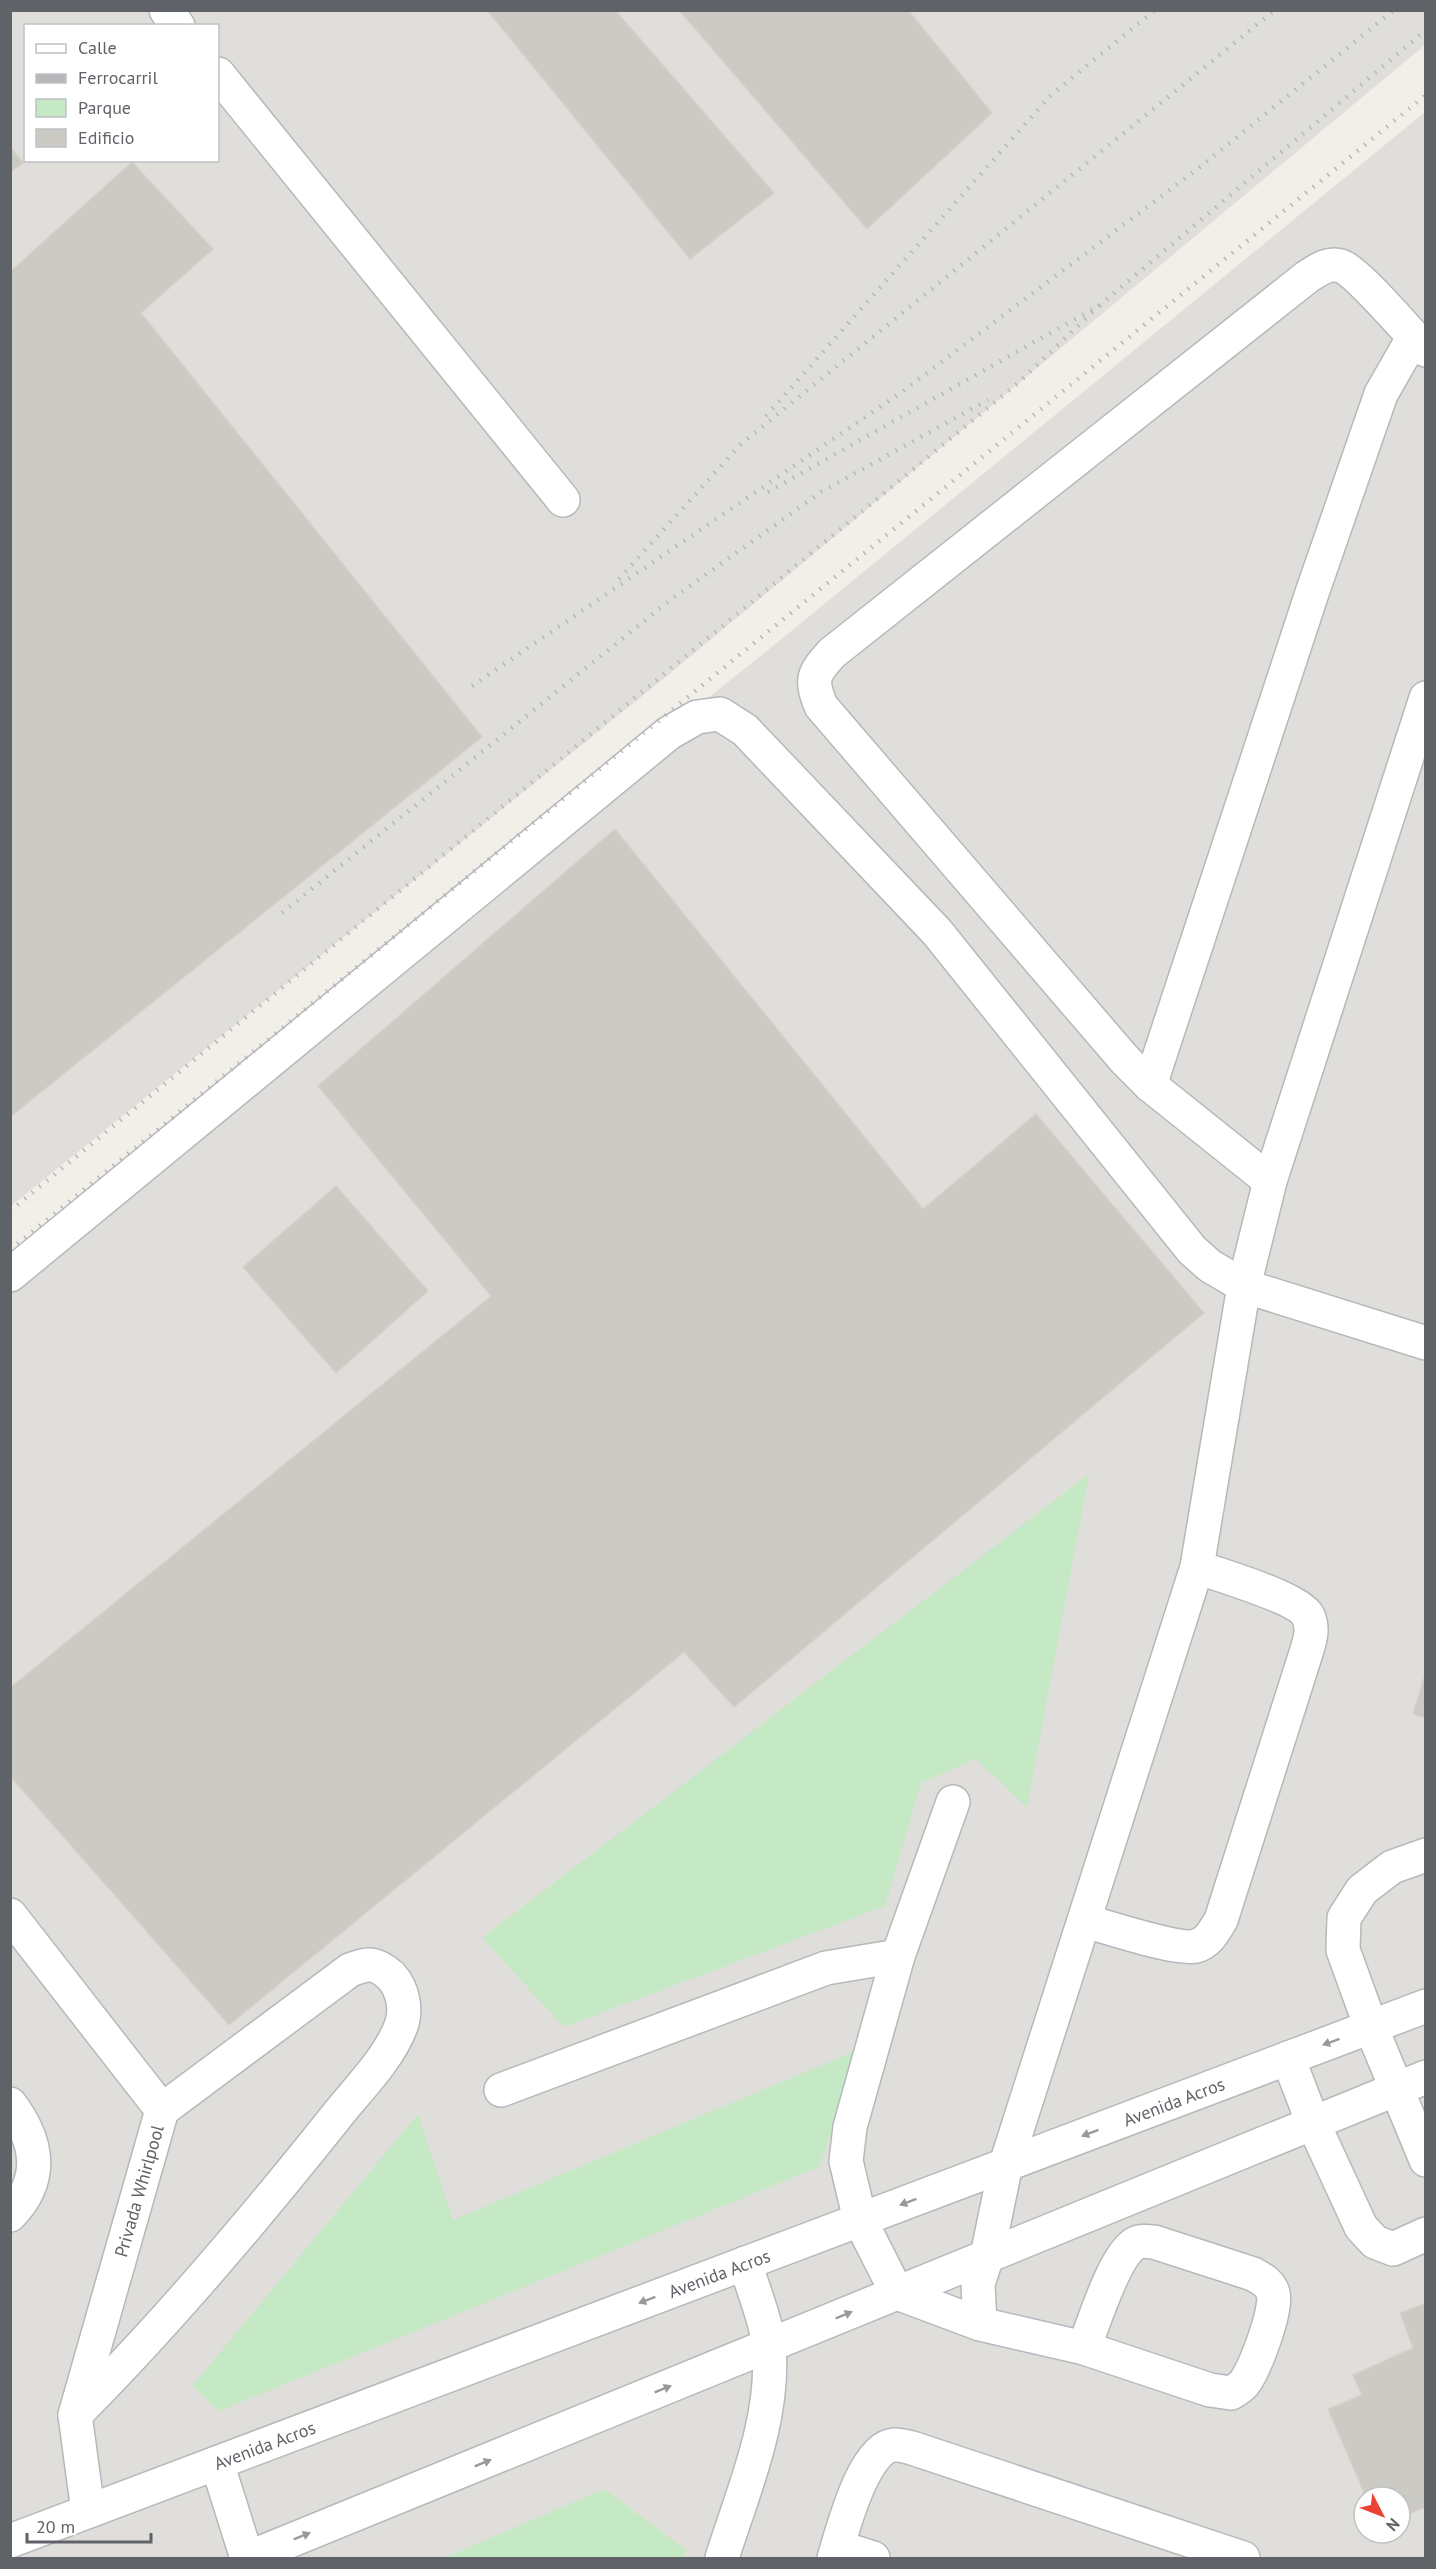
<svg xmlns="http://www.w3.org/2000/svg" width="1436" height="2569" viewBox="0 0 1436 2569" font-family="'PT Sans',sans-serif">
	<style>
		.industrial { fill: #e0deda; fill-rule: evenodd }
		.green { fill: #c5e8c5 }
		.building { fill: #cccac5; stroke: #d6d1c6; stroke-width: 1.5 }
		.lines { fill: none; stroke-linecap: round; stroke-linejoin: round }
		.minor-casing { stroke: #b5b8bc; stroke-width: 36 }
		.minor { stroke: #fff; stroke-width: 33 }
		.rail { stroke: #b6b7b8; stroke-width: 4.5; stroke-dasharray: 1.5 8; stroke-linecap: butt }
		.oneway { fill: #979a9d }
		.labels { text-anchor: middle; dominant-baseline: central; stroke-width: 6; stroke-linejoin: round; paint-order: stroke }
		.street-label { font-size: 18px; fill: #5f6368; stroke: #fff }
	</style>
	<rect width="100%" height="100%" fill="#f1efe8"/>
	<path class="industrial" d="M11,11h1414v34l-758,631 -656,530zM26,26h192v134h-192z
		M1425,112v2446h-1414v-1304l762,-608zM1364,2497h36v36h-36z"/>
	<path class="green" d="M1089,1474l-62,333 -51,-48 -55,24 -36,123 -321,121 -82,-89z
		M860,2049l-41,118 -600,244 -27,-25 226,-272 35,106z
		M604,2489l82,61 -3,8h-239z"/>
	<path class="building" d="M487,10h128l159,183 -84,66z
		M679,10h229l84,103 -125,116z
		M10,147l13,16 -13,9z
		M132,162l81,87 -72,64 341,424 -472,380v-845z
		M615,829l308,380 113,-95 168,199 -470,394 -50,-55 -455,373 -219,-249v-88l481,-392 -173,-210z
		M336,1186l92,105 -92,82 -93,-106z
		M1426,1672v46l-13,-4z
		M1426,2303v204l-26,10v-20h-34l-38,-88 34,-14 -9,-20 60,-27 -13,-35z"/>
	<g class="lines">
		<defs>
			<g id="minor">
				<path d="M166,10l12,16"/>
				<path d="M218,74l345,426"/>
				<path d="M1413,338l-32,56 -69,199 -162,492 -25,-25 -304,-354c-11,-27 -8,-32 11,-53l475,-376c11,-7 21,-15 34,-11 17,6 68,67 85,84"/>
				<path d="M1426,698l-156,483 -26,105 182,57"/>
				<path d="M1150,1085l120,96"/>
				<path d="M10,1275l659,-542 28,-16 23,-3 25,16 192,202 255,318 18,16 34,20 -47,281 -191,597 -19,92 -9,28 2,40"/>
				<path d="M953,1802l-55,154 -48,171 -4,34 14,59 37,73 83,31 104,24 126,42 21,3c5,-3 11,-6 14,-11 10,-14 33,-73 28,-89 -3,-10 -11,-14 -20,-19l-99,-32c-6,0 -13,-2 -18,1 -22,12 -42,80 -52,105"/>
				<path d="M1426,1855l-34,12 -30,23 -18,28 -1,32 28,77 55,133"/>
				<path d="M10,1915l152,195 -87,305 13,96"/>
				<path d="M1085,1921c22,6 93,30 111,25 13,-4 18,-15 25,-26l85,-267c4,-13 8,-24 2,-37 -9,-18 -89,-41 -111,-49"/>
				<path d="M1288,2058l25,65 48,104 14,15 18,7 33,-15"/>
				<path d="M501,2090l325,-122 72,-12"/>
				<path d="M10,2104c28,37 35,75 0,111"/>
				<path d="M75,2415c93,-93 178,-194 260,-297 21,-27 54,-59 66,-92 6,-16 2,-37 -10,-50 -16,-14 -22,-13 -41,-6l-188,140"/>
				<path d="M217,2463l30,95"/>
				<path id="s1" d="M10,2541l1416,-535"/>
				<path d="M838,2547l35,11"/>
				<path d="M248,2558l1178,-481"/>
				<path d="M722,2558c21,-67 53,-138 47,-211 -1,-21 -17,-61 -24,-84"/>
				<path d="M834,2558c8,-25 29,-111 60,-113 5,-1 13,2 18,3l331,110"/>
			</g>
		</defs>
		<use href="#minor" class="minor-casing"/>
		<use href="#minor" class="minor"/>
		<path class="rail" d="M766,416l285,-321 104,-85
			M768,492l332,-187 326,-275
			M619,579l121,-134 535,-435
			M472,686l427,-292 296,-223 199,-161
			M282,913l387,-312 152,-109 167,-92
			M10,1211l1007,-827 83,-79
			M10,1250l1416,-1155"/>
	</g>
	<defs><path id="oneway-solid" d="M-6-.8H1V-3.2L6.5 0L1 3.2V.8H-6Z" transform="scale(1.5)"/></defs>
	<g class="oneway">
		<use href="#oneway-solid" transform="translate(1331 2042) rotate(160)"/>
		<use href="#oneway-solid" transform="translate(1090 2133) rotate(159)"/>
		<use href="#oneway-solid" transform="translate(908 2202) rotate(159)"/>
		<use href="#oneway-solid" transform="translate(647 2300) rotate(159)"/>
		<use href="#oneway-solid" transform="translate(844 2315) rotate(-22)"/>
		<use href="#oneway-solid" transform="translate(663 2389) rotate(-22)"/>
		<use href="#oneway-solid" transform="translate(483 2463) rotate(-22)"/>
		<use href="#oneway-solid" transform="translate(302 2536) rotate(-22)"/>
	</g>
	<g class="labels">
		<g class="street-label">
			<text stroke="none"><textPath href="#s1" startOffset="1244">Avenida Acros</textPath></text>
			<text transform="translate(139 2191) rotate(-74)">Privada Whirlpool</text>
			<text stroke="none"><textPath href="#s1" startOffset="758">Avenida Acros</textPath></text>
			<text stroke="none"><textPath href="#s1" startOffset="272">Avenida Acros</textPath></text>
		</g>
	</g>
	<rect width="1436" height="2569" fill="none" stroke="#5f6368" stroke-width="24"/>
	<rect x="24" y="24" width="195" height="138" fill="#ffffff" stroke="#bfc1c3" stroke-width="1.5"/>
	<rect x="36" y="44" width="30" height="9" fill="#ffffff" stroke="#bfc1c3" stroke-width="1.5"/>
	<text x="78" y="54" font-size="18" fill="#5f6368">Calle</text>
	<rect x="36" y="74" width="30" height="9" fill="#b6b7b8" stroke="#bfc1c3" stroke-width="1.5"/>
	<text x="78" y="84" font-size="18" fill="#5f6368">Ferrocarril</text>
	<rect x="36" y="99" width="30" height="18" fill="#c5e8c5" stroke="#bfc1c3" stroke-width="1.5"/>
	<text x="78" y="114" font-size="18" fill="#5f6368">Parque</text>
	<rect x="36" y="129" width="30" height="18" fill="#cccac5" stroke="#bfc1c3" stroke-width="1.5"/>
	<text x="78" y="144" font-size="18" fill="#5f6368">Edificio</text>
	<g transform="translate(1382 2515) rotate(132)"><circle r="28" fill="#ffffff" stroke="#bfc1c3" stroke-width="1.5"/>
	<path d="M0-4.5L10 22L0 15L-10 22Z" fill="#ea4335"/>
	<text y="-9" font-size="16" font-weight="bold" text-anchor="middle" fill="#5f6368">N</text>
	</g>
	<path d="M27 2533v9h124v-9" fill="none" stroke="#5f6368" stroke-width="3"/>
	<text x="36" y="2533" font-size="18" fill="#5f6368" stroke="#ffffff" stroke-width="4.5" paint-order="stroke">20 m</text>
</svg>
